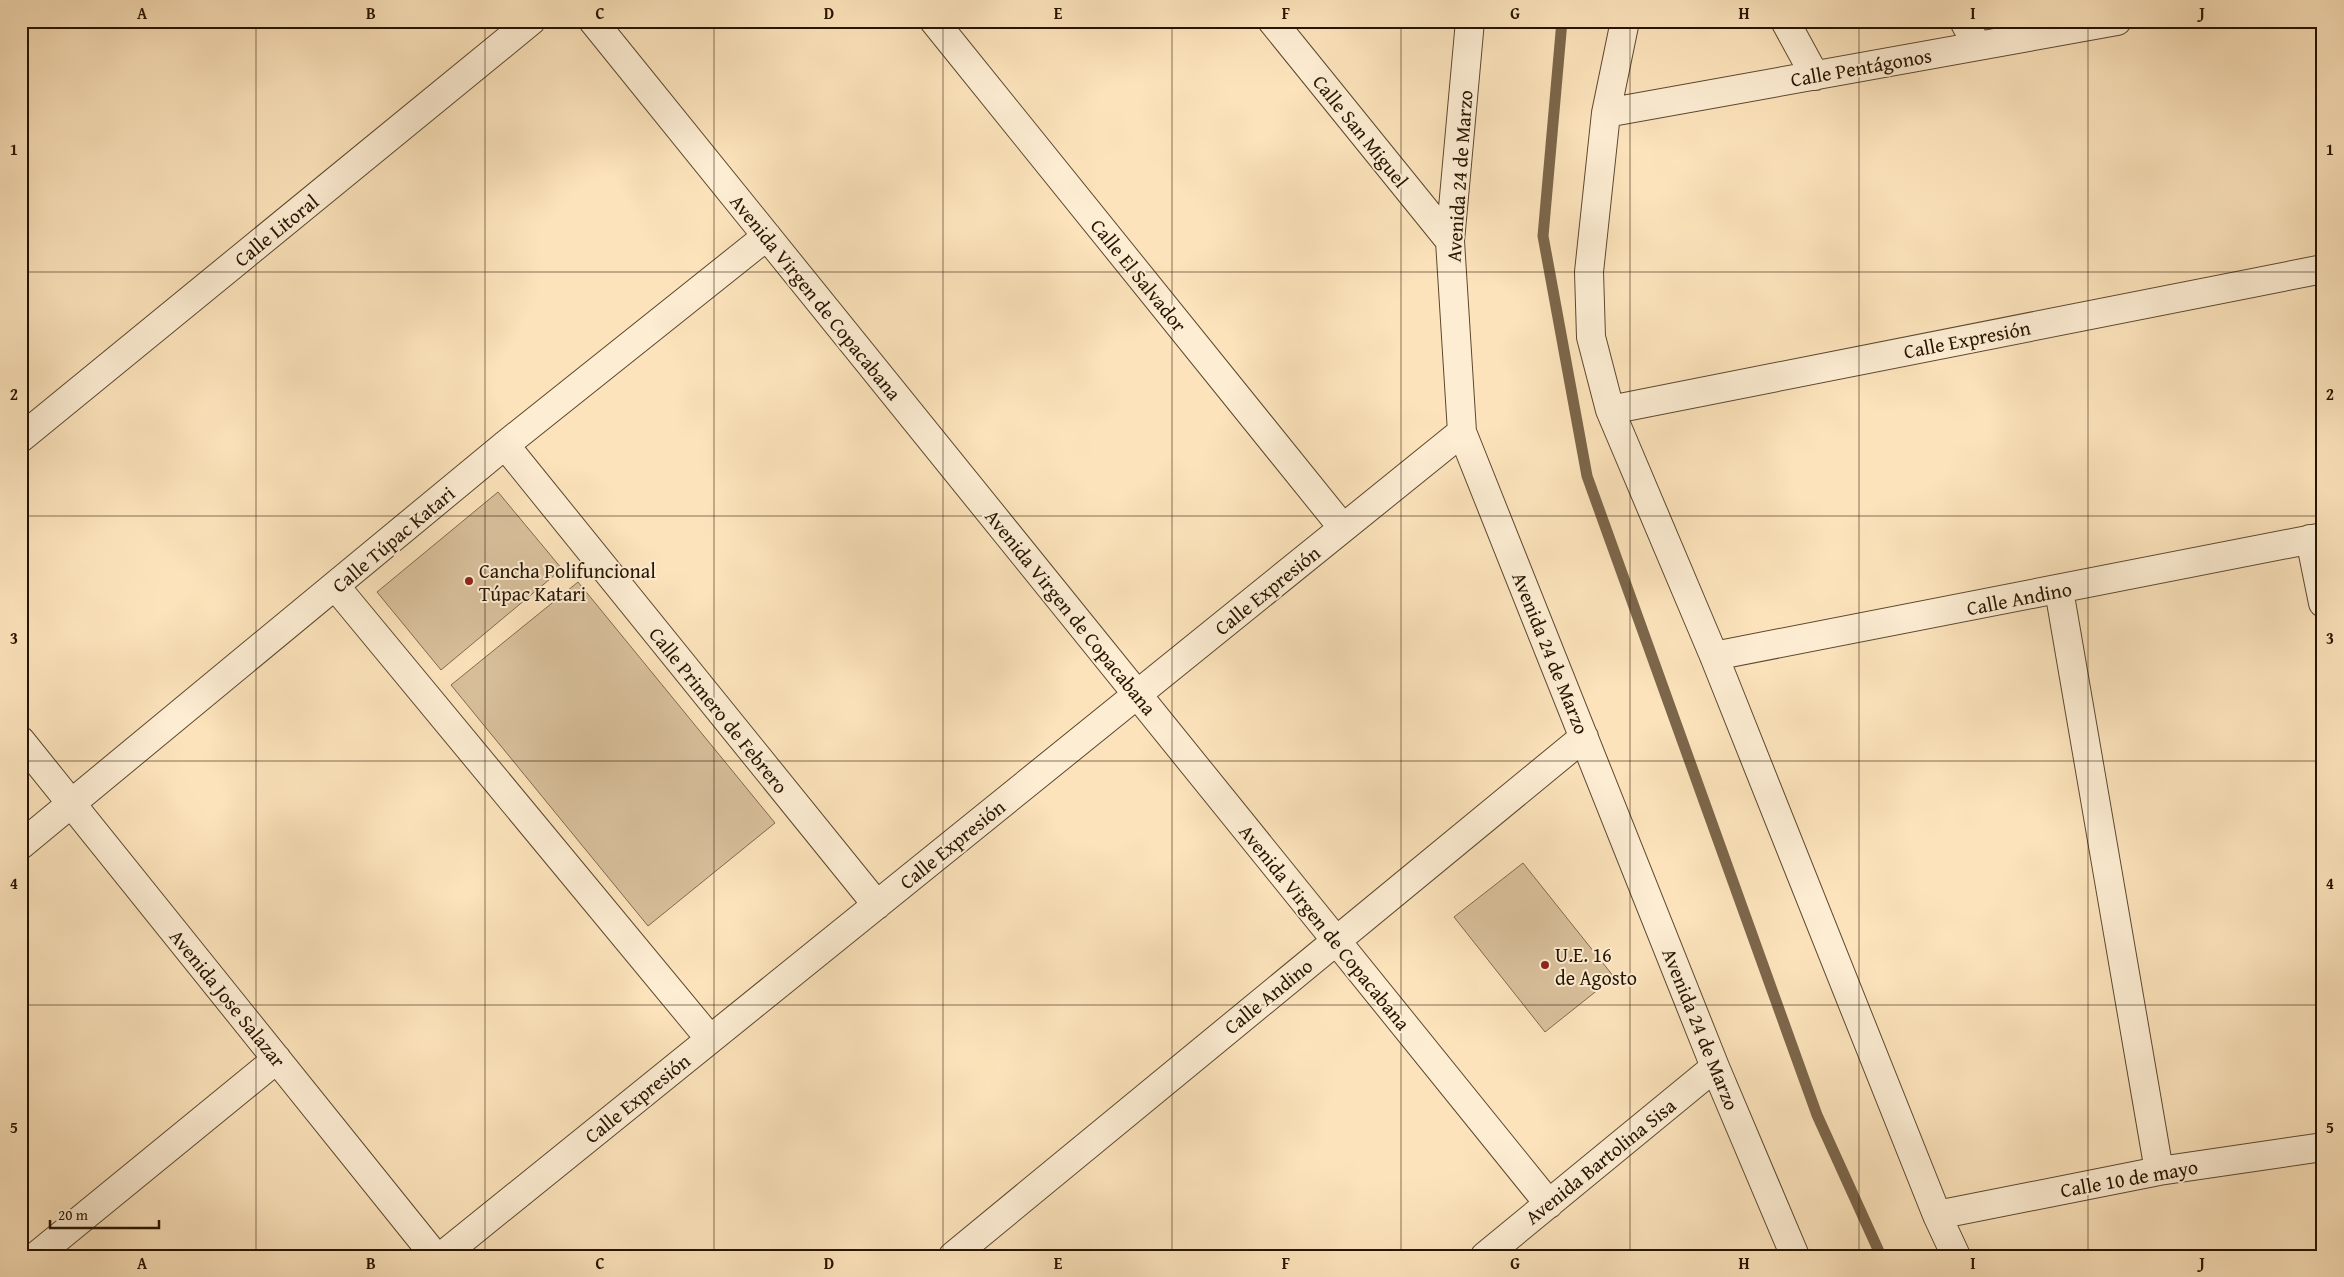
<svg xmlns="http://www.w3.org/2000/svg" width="2344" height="1277" viewBox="0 0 2344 1277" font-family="'Gentium Book Plus',serif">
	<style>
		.green { fill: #d8c09b; stroke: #806a4e }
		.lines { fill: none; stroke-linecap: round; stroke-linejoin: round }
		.stream { stroke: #7c664a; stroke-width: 11 }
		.minor-casing { stroke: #5c482f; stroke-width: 30 }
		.minor { stroke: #fdedd3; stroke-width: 28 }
		.grid { fill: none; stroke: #271400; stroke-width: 1; stroke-opacity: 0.55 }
		.poi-dot { fill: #8f2418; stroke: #fdedd3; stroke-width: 2 }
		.labels { text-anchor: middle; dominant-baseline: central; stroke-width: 4; stroke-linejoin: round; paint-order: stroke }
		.street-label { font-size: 20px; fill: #271400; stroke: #fdedd3 }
		.poi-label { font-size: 20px; fill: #271400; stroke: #fdedd3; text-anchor: start }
		.neatline { fill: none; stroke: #271400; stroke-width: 2 }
		.grid-label { font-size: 16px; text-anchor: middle; font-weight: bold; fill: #271400 }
	</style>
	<rect width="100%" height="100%" fill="#fce3bb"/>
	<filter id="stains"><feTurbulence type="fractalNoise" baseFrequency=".004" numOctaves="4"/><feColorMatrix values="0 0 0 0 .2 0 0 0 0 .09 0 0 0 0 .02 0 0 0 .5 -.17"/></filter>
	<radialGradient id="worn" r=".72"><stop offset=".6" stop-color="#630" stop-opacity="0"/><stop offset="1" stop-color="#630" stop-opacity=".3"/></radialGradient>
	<path class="green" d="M498,492l64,77 -121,101 -64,-78z
		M578,582l197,241 -127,103 -197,-241z
		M1523,863l91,114 -69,55 -91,-115z"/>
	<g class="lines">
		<path class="stream" d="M1562,21l-19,215 44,240 230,639 64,141"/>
		<defs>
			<path id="minor" d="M593,21l956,1183
				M934,21l409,507
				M1272,21l178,220
				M1470,21l-20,220 12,191 253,635 80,189
				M1625,21l-19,92 -17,159 2,65 19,73 104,246 223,559 19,41
				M1785,21l30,55
				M1964,21l13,25
				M1606,113l511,-92
				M1610,410l713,-141
				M21,438l510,-417
				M505,445l372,460
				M2310,539l13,64
				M336,587l374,452
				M2059,590l100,581
				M1714,656l609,-119
				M21,741l414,515
				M21,845l484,-400 262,-209
				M1937,1215l222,-44 164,-24
				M36,1256l241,-197
				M442,1256l1020,-824
				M953,1256l631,-519
				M1485,1256l230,-189"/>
		</defs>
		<use href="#minor" class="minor-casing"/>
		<use href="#minor" class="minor"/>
	</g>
	<path class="grid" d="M256,21v1235M485,21v1235M714,21v1235M943,21v1235M1172,21v1235M1401,21v1235M1630,21v1235M1859,21v1235M2088,21v1235M21,272h2302M21,516h2302M21,761h2302M21,1005h2302"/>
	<g class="poi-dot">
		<circle cx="469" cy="581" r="5"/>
		<circle cx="1545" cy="965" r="5"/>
	</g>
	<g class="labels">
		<g class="street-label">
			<text transform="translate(1861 67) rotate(-10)">Calle Pentágonos</text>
			<text transform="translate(1361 131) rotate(51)">Calle San Miguel</text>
			<text transform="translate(1459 176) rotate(-86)">Avenida 24 de Marzo</text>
			<text transform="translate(276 230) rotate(-39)">Calle Litoral</text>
			<text transform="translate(1139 275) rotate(51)">Calle El Salvador</text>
			<text transform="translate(816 297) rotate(51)">Avenida Virgen de Copacabana</text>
			<text transform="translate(1967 339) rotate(-11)">Calle Expresión</text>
			<text transform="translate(393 539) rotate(-40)">Calle Túpac Katari</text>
			<text transform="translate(1267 590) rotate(-39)">Calle Expresión</text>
			<text transform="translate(2019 598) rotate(-11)">Calle Andino</text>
			<text transform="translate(1071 612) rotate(51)">Avenida Virgen de Copacabana</text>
			<text transform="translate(1551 653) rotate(68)">Avenida 24 de Marzo</text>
			<text transform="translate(719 710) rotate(51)">Calle Primero de Febrero</text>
			<text transform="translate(952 844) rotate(-39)">Calle Expresión</text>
			<text transform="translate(1325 927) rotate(51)">Avenida Virgen de Copacabana</text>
			<text transform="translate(1268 996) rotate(-39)">Calle Andino</text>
			<text transform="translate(228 998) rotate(51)">Avenida Jose Salazar</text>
			<text transform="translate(1701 1029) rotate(68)">Avenida 24 de Marzo</text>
			<text transform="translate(637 1098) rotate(-39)">Calle Expresión</text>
			<text transform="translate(1600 1161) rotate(-39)">Avenida Bartolina Sisa</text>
			<text transform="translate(2129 1178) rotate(-10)">Calle 10 de mayo</text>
		</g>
		<g class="poi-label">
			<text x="479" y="570">Cancha Polifuncional<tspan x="479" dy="23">Túpac Katari</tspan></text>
			<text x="1555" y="954">U.E. 16<tspan x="1555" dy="23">de Agosto</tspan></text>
		</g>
	</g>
	<rect width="2344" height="1277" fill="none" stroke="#fce3bb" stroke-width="55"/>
	<path d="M50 1220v8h109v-8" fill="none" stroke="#271400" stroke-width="2.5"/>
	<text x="58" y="1220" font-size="15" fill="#271400" stroke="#fdedd3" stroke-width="4" paint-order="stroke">20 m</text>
	<rect x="28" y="28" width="2288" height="1222" class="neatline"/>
	<g class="grid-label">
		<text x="142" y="19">A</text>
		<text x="371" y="19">B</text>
		<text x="600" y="19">C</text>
		<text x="829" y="19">D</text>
		<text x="1058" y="19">E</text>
		<text x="1286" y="19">F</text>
		<text x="1515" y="19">G</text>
		<text x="1744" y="19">H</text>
		<text x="1973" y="19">I</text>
		<text x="2202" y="19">J</text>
		<text x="14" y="155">1</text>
		<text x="2330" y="155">1</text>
		<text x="14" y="400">2</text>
		<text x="2330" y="400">2</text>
		<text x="14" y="644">3</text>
		<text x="2330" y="644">3</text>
		<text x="14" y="889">4</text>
		<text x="2330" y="889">4</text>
		<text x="14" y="1133">5</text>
		<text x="2330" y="1133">5</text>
		<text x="142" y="1269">A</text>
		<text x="371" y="1269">B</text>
		<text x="600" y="1269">C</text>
		<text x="829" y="1269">D</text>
		<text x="1058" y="1269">E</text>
		<text x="1286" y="1269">F</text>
		<text x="1515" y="1269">G</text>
		<text x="1744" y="1269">H</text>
		<text x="1973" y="1269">I</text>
		<text x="2202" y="1269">J</text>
	</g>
	<rect width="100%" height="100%" filter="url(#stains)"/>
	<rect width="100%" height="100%" fill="url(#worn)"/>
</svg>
